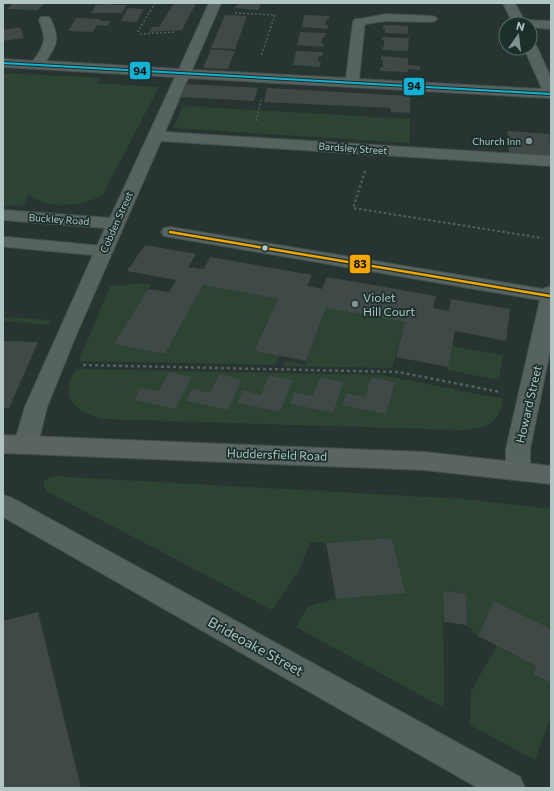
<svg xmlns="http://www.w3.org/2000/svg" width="554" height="791" viewBox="0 0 554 791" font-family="Commissioner,sans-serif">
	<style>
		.green { fill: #2e4433; fill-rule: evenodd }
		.building { fill: #3f4947 }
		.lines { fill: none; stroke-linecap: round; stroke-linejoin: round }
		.service-casing { stroke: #464f4d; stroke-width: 2 }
		.minor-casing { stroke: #464f4d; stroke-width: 2 }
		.primary-casing { stroke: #45514f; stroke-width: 2 }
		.path-far2 { stroke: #57615f; stroke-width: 1.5; stroke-dasharray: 2 2; stroke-linecap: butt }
		.path-far1 { stroke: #57615f; stroke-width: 2; stroke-dasharray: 2.5 2.5; stroke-linecap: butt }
		.path { stroke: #57615f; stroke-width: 2.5; stroke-dasharray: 3 3; stroke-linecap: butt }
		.service { fill: #576360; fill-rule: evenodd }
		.minor { fill: #576360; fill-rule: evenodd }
		.primary { fill: #5a6462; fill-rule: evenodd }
		.bus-1-casing { stroke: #1b2f2b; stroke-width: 4 }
		.bus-2-casing { stroke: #1b2f2b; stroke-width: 5 }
		.bus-1 { stroke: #13b2d5; stroke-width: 2 }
		.bus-2 { stroke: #f7a600; stroke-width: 2.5 }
		.poi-dot { fill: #819390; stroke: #1b2f2b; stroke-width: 1.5 }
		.bus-dot { fill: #b1c6c2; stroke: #1b2f2b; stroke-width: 1.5 }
		.labels { text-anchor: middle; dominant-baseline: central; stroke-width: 3.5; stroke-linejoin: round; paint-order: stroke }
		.far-poi-label { font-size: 10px; fill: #b1c6c2; stroke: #1b2f2b; text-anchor: end }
		.far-street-label { font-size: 10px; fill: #b1c6c2; stroke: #1b2f2b }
		.poi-label { font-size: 12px; fill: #b1c6c2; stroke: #1b2f2b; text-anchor: start }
		.street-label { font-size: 12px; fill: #b1c6c2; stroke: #1b2f2b }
		.near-street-label { font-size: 14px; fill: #b1c6c2; stroke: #1b2f2b }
		.line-badge { stroke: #1b2f2b; stroke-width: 1.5 }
		.pale-badge-label { font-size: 11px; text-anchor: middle; font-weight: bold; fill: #111 }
	</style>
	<rect width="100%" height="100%" fill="#283432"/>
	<path class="green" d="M3,73l97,5 -3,5 62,4 -57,109c-24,10 -50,14 -73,-1l-6,11 -20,-1z
		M183,106l227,13v24l-237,-15z
		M143,283l8,2 -37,59 51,10 38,-69 75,14 -24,52 25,5 -4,9 -196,-4 31,-75z
		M326,308l79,14 -13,46 -109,-2 2,-5 20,4z
		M3,317l47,3 -2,5 -45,-4z
		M452,346l51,9 -4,25 -52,-10z
		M76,369l305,6 122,24c-5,28 -18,29 -43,31l-356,-11c-16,-3 -39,-13 -35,-33 0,-6 5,-12 7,-17zM169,372l23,5 -17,32 -41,-9 7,-12 18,3zM219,374l23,5 -14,31 -42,-9 6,-11 18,3zM270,375l23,5 -13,32 -42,-9 5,-12 18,4zM320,377l24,5 -11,31 -43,-9 5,-12 18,4zM371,377l24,5 -9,32 -44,-10 4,-11 19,4z
		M52,476l412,23 87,10v120l-57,-28 -16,35 -11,-11 -1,-31 -23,-3 1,117 -148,-81 12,-21 28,-7 68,-6 -12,-55 -66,5 -16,-1 -10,27 -28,41 -226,-119 -3,-9z
		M497,646l39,20 -3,8 18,9v33l-16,44 -65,-35 1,-34z"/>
	<path class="building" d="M13,3h31l-6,7 -30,-1z
		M104,3h9v2h13l-4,8h-31l5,-9 7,1z
		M174,3h22l-14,27 -33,2 3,-5h7z
		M238,3h23l-3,7 -23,-2z
		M128,8l16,1 -7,13 -16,-1z
		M225,15l22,1 -12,33 -24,-1z
		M304,15l26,1 -1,3h-2l-2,6h3l-1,4 -25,-2z
		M76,18l25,1 -1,2h11l-3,5 -11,-1 -4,7 -25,-1z
		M383,25l25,1v8l-23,-1v-4h-2z
		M20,27l4,11 -21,3v-11z
		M300,32l26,1 -1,4h-2l-2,6h3l-1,4 -26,-2z
		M382,37l27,1 -1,13 -26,-1v-3h2v-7h-2z
		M211,49l24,2 -7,18 -25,-1z
		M296,51l27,1 -1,4h-3l-1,6h3l-1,5 -27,-2z
		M381,56l27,2v7l12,1v4l-12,-1v3l-28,-1v-4h3v-7h-2z
		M186,84l58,3 14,1 -4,13 -73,-4z
		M267,88l143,8v17l-19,-1 -1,-4 -126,-6z
		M507,131l42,3 2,22 -42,-3z
		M145,245l51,9 -8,13 16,2 6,-12 102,18 -5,11 15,3 5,-12 109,19 -3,12 16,3 2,-12 59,10 -4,32 -51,-10 -7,36 -52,-10 9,-35 -79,-14 -20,53 -52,-10 24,-52 -75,-14 -38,69 -51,-10 34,-55 21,3 7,-12 -49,-9z
		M3,341l35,1 -29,66h-6z
		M169,372l23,5 -17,32 -41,-9 7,-12 18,3z
		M219,374l23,5 -14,31 -42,-9 6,-12 18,4z
		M269,375l24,5 -13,32 -43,-9 6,-13 18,5z
		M320,377l24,5 -11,31 -43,-9 4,-12 19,4z
		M371,377l24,5 -9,32 -44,-9 4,-12 19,4z
		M392,538l13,55 -69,6 -10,-56z
		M443,591l23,3 1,31 -23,-3z
		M494,601l57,28v54l-18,-9 3,-8 -58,-30z
		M38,612l43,176h-78v-167z"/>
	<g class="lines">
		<defs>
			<path id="service" d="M386,14l45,2 4,1 2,2 -2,2 -4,1 -45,-1 -27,4 -4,-1 -2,-2 2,-2z
				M7,237l96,9 6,1 2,4 -2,4 -6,1 -96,-9 -4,-1v-8z"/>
			<path id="minor" d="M209,3h12l-29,67 154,8 7,-56 2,-3h8l2,3 -6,57 183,10 -18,-41h6v-5l5,1 2,3 14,31v20l-363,-20 -23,54 386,24v10l-390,-25 -84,192 -30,74 -9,37 -4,6 -8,3 -8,-3 -4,-6 11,-37 80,-179 -102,-8v-10l107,8 65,-141 -172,-10v-8l30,2c12,-16 14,-22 6,-41l2,-3h8l2,3c9,19 6,25 -5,41l133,8z
				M503,3h12l9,17 27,1v8l-21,-2v-3h-17z
				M170,227l373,62 8,-3v60l-21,103v21l-4,7 -8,2 -8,-2 -4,-7v-21l34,-149 -376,-64 -3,-4 3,-4z
				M3,495l9,3 508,279 5,11h-47l-475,-271z"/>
			<path id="primary" d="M3,435l421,17 127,14v18l-127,-14 -421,-17z"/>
		</defs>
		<use href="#service" class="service-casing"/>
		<use href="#minor" class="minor-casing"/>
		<use href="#primary" class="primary-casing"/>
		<path class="path-far2" d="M155,3l-17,28 3,3 35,-2
			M235,13l40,2 -14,41
			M256,121l5,-21"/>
		<path class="path-far1" d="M365,171l-12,37 189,30"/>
		<path class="path" d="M83,365l315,7 102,20"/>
		<use href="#service" class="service"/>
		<use href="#minor" class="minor"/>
		<use href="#primary" class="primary"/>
		<defs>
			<path id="bus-1" d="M3,63l548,31"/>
			<path id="bus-2" d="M170,232l380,64"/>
		</defs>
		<use href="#bus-1" class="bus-1-casing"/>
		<use href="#bus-2" class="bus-2-casing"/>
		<use href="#bus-1" class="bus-1"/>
		<use href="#bus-2" class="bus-2"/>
	</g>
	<g class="poi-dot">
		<circle cx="529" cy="141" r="4"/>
		<circle cx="355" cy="304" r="4"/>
	</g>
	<circle class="bus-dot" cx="265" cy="248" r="3.5"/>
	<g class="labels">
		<g class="far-poi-label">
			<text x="521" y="141">Church Inn</text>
		</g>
		<g class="far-street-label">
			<text transform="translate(353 148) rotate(4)">Bardsley Street</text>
			<text transform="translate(59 219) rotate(4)">Buckley Road</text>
			<text transform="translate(116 222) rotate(-66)">Cobden Street</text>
		</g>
		<g class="poi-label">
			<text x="363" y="297">Violet<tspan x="363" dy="14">Hill Court</tspan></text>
		</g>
		<g class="street-label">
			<text transform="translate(528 404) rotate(-77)">Howard Street</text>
			<text transform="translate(277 454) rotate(2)">Huddersfield Road</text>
		</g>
		<g class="near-street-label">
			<text transform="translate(256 646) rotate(29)">Brideoake Street</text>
		</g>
	</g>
	<g class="line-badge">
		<rect x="129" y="61" width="22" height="19" rx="4" fill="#13b2d5"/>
		<rect x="403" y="77" width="22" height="19" rx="4" fill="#13b2d5"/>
		<rect x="349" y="254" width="22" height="20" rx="4" fill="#f7a600"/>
	</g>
	<g class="pale-badge-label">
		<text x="140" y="75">94</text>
		<text x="414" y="90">94</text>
		<text x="360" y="268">83</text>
	</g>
	<rect width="554" height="791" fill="none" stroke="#b1c6c2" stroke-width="8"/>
	<g transform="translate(518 36) rotate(14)"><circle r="19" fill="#1b2f2b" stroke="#576b67"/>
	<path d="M0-3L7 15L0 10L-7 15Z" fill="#819390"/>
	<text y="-6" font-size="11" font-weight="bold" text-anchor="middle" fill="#b1c6c2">N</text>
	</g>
</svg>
